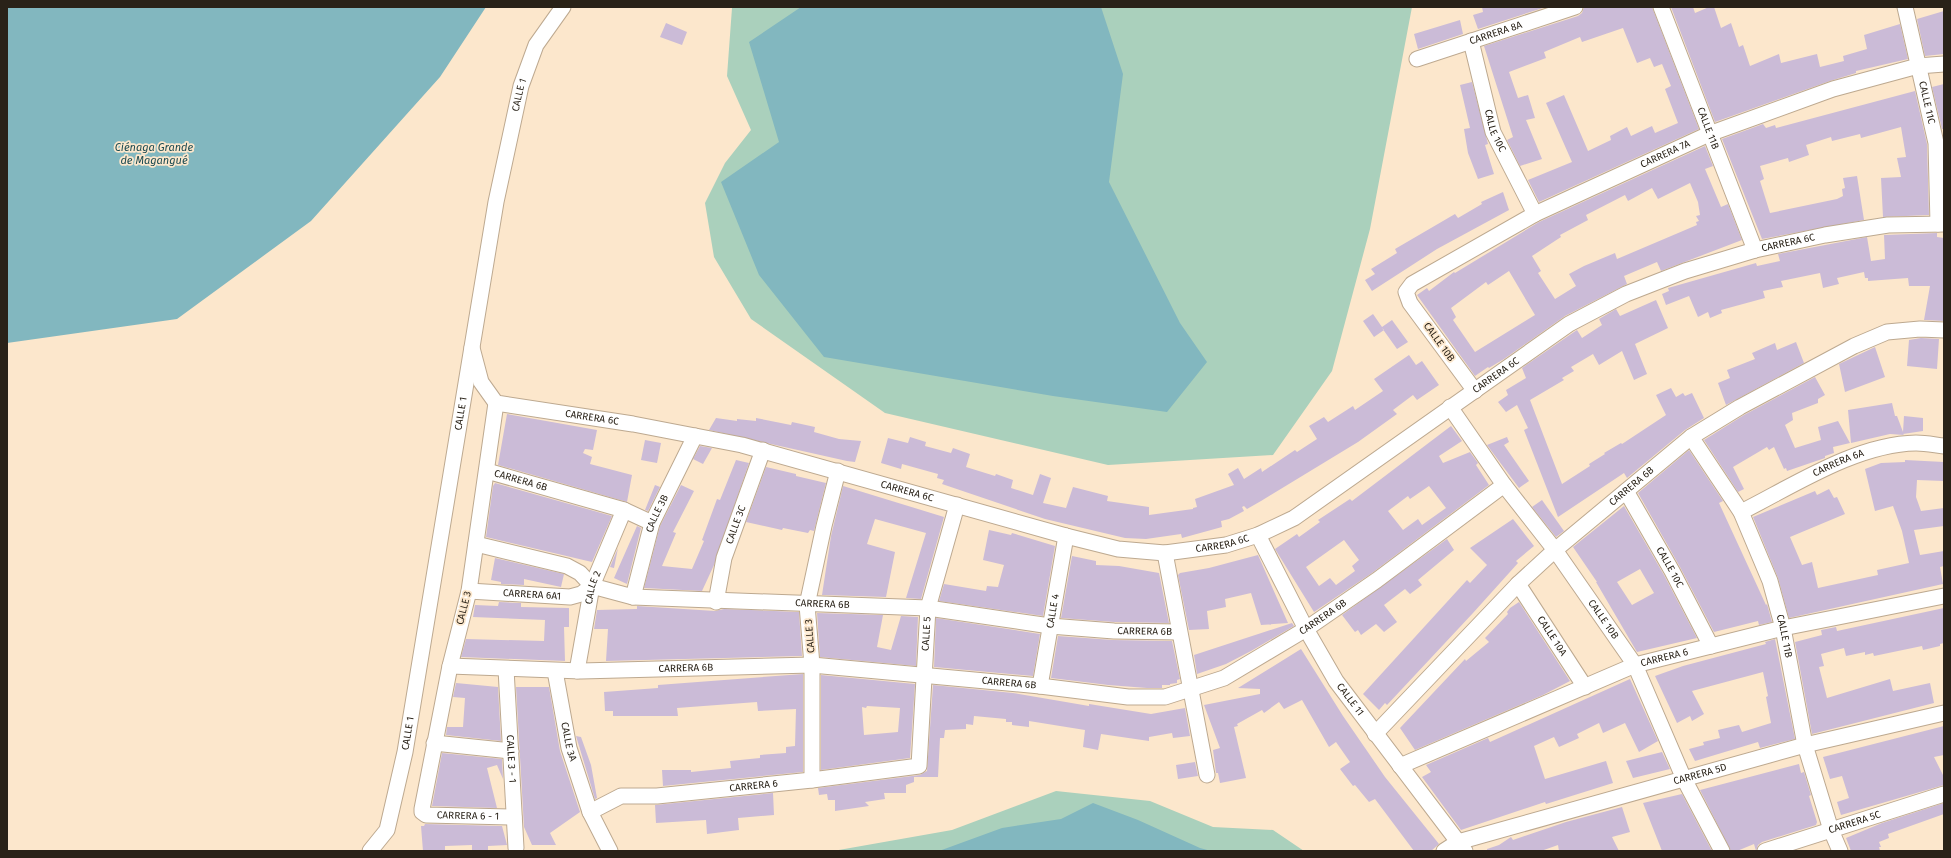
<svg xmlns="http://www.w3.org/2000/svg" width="1951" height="858" viewBox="0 0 1951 858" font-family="'Fira Sans',sans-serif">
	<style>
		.green { fill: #aad0bc }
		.water { fill: #82b7bf }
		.building { fill: #cbbbd7; fill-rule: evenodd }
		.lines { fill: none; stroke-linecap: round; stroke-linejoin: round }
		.minor-casing { stroke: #bda990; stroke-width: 17 }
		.minor { stroke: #fff; stroke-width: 15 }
		.labels { text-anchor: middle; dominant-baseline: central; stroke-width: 3.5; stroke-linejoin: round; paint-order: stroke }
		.street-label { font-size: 10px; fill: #292218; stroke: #fce7cc }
		.water-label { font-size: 11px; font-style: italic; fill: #1a4950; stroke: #fce7cc }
	</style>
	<rect width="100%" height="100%" fill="#fce7cc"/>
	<path class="green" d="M735,7h677l-42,222 -38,142 -59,84 -165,10 -223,-52 -134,-94 -37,-62 -9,-54 20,-40 26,-33 -24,-54 5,-68z
		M1056,791l94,10 63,26 60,3 31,21h-471l119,-21z"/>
	<path class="water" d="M7,7h479l-46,70 -129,144 -134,98 -170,24z
		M801,7h300l22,67 -14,108 71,141 27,39 -40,50 -114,-16 -229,-39 -65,-82 -38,-93 58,-40 -30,-100z
		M1093,803l45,17 62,28 11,3h-272l63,-23 59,-9z"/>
	<path class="building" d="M1482,7h64l-68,22 -5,-14 10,-3z
		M1584,7h68l47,122 -160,73 -11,-22 44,-18 -26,-59 18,-8 24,56 23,-11 -1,-4 17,-9 4,9 21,-10 3,7 23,-10 -13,-34 6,-3 -9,-22 -8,3 -4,-9 -13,5 -14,-35 -41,14 -2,-5 -36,15 2,6 -37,14 9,26 10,-3 7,23 -9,2 16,39 -22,7 -13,-26 6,-3 -29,-91 94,-30 4,-3z
		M1671,7h22l2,6 14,-6h5l7,21 10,-5 8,24 4,-2 7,21 29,-12 2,9 36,-9 3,13 24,-6 -1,-5 24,-7 -3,-14 36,-11 8,35 -52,12v2l-26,8 -115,41z
		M1944,11v43l-19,2 -8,-37z
		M1460,20l3,14 -45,15 -4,-15z
		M666,23l21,9 -5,13 -22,-8z
		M1472,82l15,58 1,4 -3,1 9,29 -16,5 -10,-26 -4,-24 6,-1 -10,-43z
		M1944,84v45h-2l-10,-42z
		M1915,91l12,53 2,71 -46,2 -2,-39 20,-1 -4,-19 9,-1 -5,-30 -40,11 -1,-4 -28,7 -1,-4 -25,8 3,10 -20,7 -1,-4 -28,8 4,13 -4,2 10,32 67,-14 6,-3 -1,-7 3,-1 -2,-10 14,-2 7,44 -102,19 -40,-100 41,-15 3,4 9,-3 1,3z
		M1705,146l8,20 -8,3 16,38 7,-3 14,36 -81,31 -4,-9 -33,14 3,8 -62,32 -61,43 -15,9 -1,-1 -13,9 -58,-81 10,-7 2,3 25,-19 1,1 84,-51zM1690,183l8,19 2,13 -4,1 3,5 -3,1 1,3 -80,34 -2,-6 -31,13 -15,8 7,12 -21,13 -17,-26 3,-2 -9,-15 29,-19 -1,-2 28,-15 -2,-5 39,-20 3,6 24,-13 6,11zM1509,271l26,44 -60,37 -22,-32 3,-3 -5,-9 35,-26 2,3z
		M1503,192l6,18 -72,39 -65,42 -7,-11 10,-6 -4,-5 26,-16 -2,-4 60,-35 3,4 24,-14 -1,-2z
		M1937,233v4l7,1v83l-20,-1 6,-34h-21l-1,-8 -40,3v-3h-3l-1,-6 -27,6 2,6 -16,4 -3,-15 -39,8 2,6 -20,4 2,7 -44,12 1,3 -12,5 -2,-6 -10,5 -9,-21 -23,9 -4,-11 7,-3 -1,-3 88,-25 1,3 23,-5 -2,-7 89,-17 4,24 14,-2 -1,-24z
		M1656,300l12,28 -33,16 12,30 -13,6 -12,-29 -23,14 -6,-11 -22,13 3,4 -12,7 2,2 -34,20 32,84 28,-18 -1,-2 16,-10 -1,-1 17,-10 1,1 44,-29 -10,-20 15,-7 5,9 7,-4 2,3 7,-3 12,25 -19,12 -58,48 -3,-5 -66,44 -34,-87 4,-2 -11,-23 -11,7 -8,-10 10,-7 -2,-5 20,-12 -4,-10 52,-36 3,-2 5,8 20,-13 -3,-6 17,-10 4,7z
		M1373,314l9,13 10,-7 16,22 -11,7 -15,-21 2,2 -10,7 -11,-16z
		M1921,338l18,1 -2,30 -30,-3 2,-26z
		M1796,342l8,21 -78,42 -8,-22 12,-5 -3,-8 28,-11 -3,-6 23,-10 2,7z
		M1875,347l10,30 -40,15 -6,-28z
		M1409,355l7,10 6,-4 17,24 -22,15 -4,-5 -20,15 4,4 -39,28 -97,59 -14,8 -3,-3 -2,1 2,4 -15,8 -8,2 1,6 -40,11 -1,-4 -35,5 -21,-1 -80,-19 -103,-35 2,-4 -7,-2 1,-4 -36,-10 -1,5 -20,-6 7,-25 20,5 2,-6 16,5 -1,4 26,7 2,-5 17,6 -4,13 29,9 1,-2 17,6 -2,8 22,7 7,-21 11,4 -8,25 23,5 7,-21 35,9 -1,5 42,6v8l44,-6v-1l4,-1 -2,-8 39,-14 -6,-11 10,-6 6,11 17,-11 1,4 33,-22 2,2 20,-13 -8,-13 15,-9 4,5 25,-16 2,4 28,-19 -9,-12z
		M1815,377l10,18 -7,4v4l-26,10 1,7 -8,5 10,23 26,-8 -3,-13 20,-6 12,22 -17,4 1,6 -9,3v2l-38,13 -1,-3 -2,1 -10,-22 -5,3 -2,-3 -34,20 11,22 -6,3 -34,-52 40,-25z
		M1892,403l3,13h2l6,16 1,-16 19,2v13l-20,3 1,1 -14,-1 -39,9 -3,-33z
		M507,414l90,16 -4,20 -8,-1 -2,4 9,4 -2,7 42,11 -5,27 -129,-37z
		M716,418l21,3v-2l19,2v-3l35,7 1,-3 23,5 -1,5 25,7 22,2 -6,21 -8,-1 -138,-31z
		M1451,426l11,15 -23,15 4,7 27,-11 8,11 -2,2 13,20 -117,88 -58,39 -39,-63 22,-15 2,3 21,-15 -2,-2 32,-21 2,2zM1429,486l17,22 -24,17 -4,-6 -15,11 -15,-19 20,-15 2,3zM1344,540l15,20 -7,6 3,5 -19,14 -6,-7 -11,8 -13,-19z
		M1507,437l2,5 -5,3 25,36 -10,7 -32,-43z
		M645,440l16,3 -4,20 -16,-3z
		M700,446l12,2 -9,16 -10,-5z
		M1689,450l34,51 -4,2 47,102 1,-1 5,18 -13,3 -1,-4 -44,11 -34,-65 -42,-74z
		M736,460l13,3 -35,102 -12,26 -58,-3 16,-62 21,-41 13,6 -21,41 3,1 -14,33 30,3 12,-28 -2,-1 15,-41 3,1z
		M1905,460l39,2v19l-27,-1 -1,17 5,14 23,-3v18l-30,4 6,25 24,-4v15l-4,1 3,17 -154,34 -11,-40 -25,-61 62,-26 2,4 12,-6 5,9 3,-1 8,17 -55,23 12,28 10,-3 6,26 60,-13 -1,-5 32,-7 -7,-32 -9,-25 -18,5 -10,-42 16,-6 24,-1z
		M766,467l30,7v2l30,7 -12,48 -4,-1 -2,3 -25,-5 -1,2 -36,-8z
		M495,483l117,33 -20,46 -106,-25 7,-51z
		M655,485l5,2 -12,24 -3,-1z
		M843,486l101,31 -23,82 -15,-1 20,-65 -51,-14 -8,25 28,8 -9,45 -64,-2 9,-59z
		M1542,500l22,31 -8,6 -24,-30z
		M1624,506l40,69 33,63 -60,14 -41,-70h1l-24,-35zM1640,569l14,24 -22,12 -15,-23z
		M1513,519l21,27 -18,15 2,2 -45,50 -86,92 -2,-2 -6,7 -16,-16 104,-114 3,3 17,-18 -17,-17z
		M637,526l4,2 -14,56 -13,-6z
		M989,530l22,5 1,-2 43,13 -12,70 -104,-15 5,-17 42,7 1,-5 11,1 6,-22 -21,-5z
		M1447,539l7,11 -36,30 4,5 -12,9 -5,-5 -21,16 13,17 -13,10 -8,-8 -15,11 -3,-5 -3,2 -13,-17z
		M618,548l-4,20 -4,-1z
		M1258,555l30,68 -27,2 -10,-32 -26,6 1,8 -19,4 2,18 -20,1 -11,-55 2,-2 29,-5z
		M1072,556l24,5v4l23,1 40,7 10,50 -55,-1 -53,-4z
		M495,558l69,16 -3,13 -37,-8v6l-23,-1v-2l-10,-2z
		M499,602l22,1v4l48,1v19h-5l1,34 -104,-4 5,-18 78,2 1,-21 -72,-3 2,-12 23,1z
		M1519,602l51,79 -27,14 -128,55 -15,-22 65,-69 1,2 23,-19 -4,-4 23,-24 -1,-2 3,-4z
		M637,606l78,5 9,-2 75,3 3,44 -196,5 2,-32h-14l3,-19 40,-1z
		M1944,608v35l-4,1v2l-17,4 -1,-4 -48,10 -1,-3 -8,2v-3l-19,4 -2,-8 -23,6 3,12 -5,1 8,31 63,-19 3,12 37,-8 4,20 -122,31 -17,-92 27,-7 -1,-5 15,-3 1,4z
		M817,613l66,2 -6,32 14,3 10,-34 17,1 -2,49 -96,-9z
		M936,618l104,16 -7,42 -99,-9z
		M1292,623l2,3 -43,25 -25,13 -29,10 -3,-19z
		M1058,636l55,4 59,1 8,38 -3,1v3l-7,1v1h-8v3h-15l-39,-3 -57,-7z
		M1775,639l20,100 -35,9 -2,-6 -63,19 -6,-12 15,-4 -1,-3 17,-4 -2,-8 21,-5 3,7 29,-9 -5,-26 2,-1 -5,-24 -71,19 12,23 -12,7 -2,-5 -13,7 -22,-47 28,-10 83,-22 -1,-2z
		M1301,649l42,67 42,61 54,67 -8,7h-17l-39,-52 -6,3 -14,-17 -2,1 -13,-17 10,-7 -14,-20 -7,5 -27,-47 -18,9 -5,-7 -15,11 -2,-3 -25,14 1,2 -4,1 12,51 -26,5 -2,-10h-2l-3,-23 7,-2 -16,-43 56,-11v-5l-22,-1z
		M803,674v98l-140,14 -1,-16h29v2l40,-4 -1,-7 30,-3v-3l26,-2v-6l9,-1 1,-37 -38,2 -1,-9 -80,6 1,8h-65v-5h-8l-1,-19 54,-4v-3z
		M821,675l94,9 -5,74 -89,12zM867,706l33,2 -2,24 -34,3 -2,-28 4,1z
		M1630,679l28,62 -19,11 -14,-29 -22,10 -4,-10 -22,11 2,4 -20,9 -5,-10 -20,9 11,33 61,-18 7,22 -67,21 -1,-2 -84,28 -39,-53 9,-5 -5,-7 62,-27 2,4z
		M456,683l42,4 3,54 -55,-6 1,-8h16l2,-29 -12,-1z
		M933,685l80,8 76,13v-2l62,10 34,-6 5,28 -17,2 -1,-5 -23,4v4l-48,-7 -3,16 -15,-3 2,-17 -56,-9v6l-17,-2v-3h-6v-3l-32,-3 -1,9 -7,-1v5l-21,1 -1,8h-4l-2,39h-24v5l-8,3v8h-22l1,6 -20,3 4,4 -34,5v-11h-7l-1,-6 -8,1 -1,-7 102,-13 7,-4z
		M516,687h33l11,64 20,61 -30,21 6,12h-24l-8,-18z
		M1944,726v29l-10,2 10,20v8l-103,30 -4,-13 12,-4 -7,-22 -12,3 -7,-22z
		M576,736l5,1 10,28 6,33 -2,1z
		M1662,752l8,17 -37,9 -7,-17z
		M442,753l60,6 1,20 -6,-14 -10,3 10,40 -65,-2z
		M1195,762l3,14 -20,3 -2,-14z
		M1799,764l2,9 3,-1 7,23 -2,1 8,26 -1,3 -54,17 -4,3 -2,6 -2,-7 -17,7h-6l-31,-61z
		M773,793l1,22 -36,3 1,12 -32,4 -1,-14 -50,3 -1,-18z
		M1682,794l30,57h-50l-19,-48z
		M1944,803v11l-56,20 1,4 -10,4 2,5h-2l1,4h-29l-5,-13 36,-15z
		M1622,807l8,25 -18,5 7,14h-60l-1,-6 -17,6h-54v-2l12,-4 12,-8 2,3 53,-18z
		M425,824l77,2 5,19 -19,1v5h-16v-6l-27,1v5h-22l-2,-25h3z"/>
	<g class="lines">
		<defs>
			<g id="minor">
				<path id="s1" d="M1661,7l94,243"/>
				<path id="s2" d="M1905,7l31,136 2,81"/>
				<path id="s3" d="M1471,41l22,91 42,82"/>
				<path id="s4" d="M1417,59l158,-52"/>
				<path id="s5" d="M472,348l9,34 15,21 137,21 109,21 324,91 52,13 47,4 61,-8 32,-10 36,-17 275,-194 57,-30 59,-23 70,-21 70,-15 63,-10 56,-1"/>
				<path id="s6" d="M1475,391l-65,-88 -4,-11 6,-8 123,-70 174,-80 124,-45 85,-23 26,-2"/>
				<path id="s7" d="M496,403l-27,188 -19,75 -28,143v3l4,3 88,2"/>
				<path id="s8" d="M1450,407l54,78 51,65 80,115 49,114 38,72"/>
				<path id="s9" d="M1691,437l50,75 29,69 13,47 22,117 26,85 9,21"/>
				<path id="s10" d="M487,471l137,39 28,13"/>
				<path id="s11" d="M1626,491l46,80 39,75"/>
				<path id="s12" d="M1741,512c52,-26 115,-68 175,-69 10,0 19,2 28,3"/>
				<path id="s13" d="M1258,535l48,94 30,52 129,170"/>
				<path id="s14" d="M476,544l91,22 13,7 12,13 41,11 295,11 122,18 64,5 65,1"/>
				<path d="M1165,553l42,222"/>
				<path id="s15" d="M1518,584l67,103"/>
				<path id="s16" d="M469,591l101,6 11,-3 11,-8"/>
				<path id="s17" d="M633,597l19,-74 43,-87"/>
				<path id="s18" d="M716,602l8,-44 39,-108"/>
				<path id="s19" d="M450,666l131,5 231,-6 228,21 88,11h37l59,-19 82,-49 71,-49 127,-95"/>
				<path id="s20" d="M506,669l10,179"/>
				<path id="s21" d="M555,671l14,77 21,64 20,39"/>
				<path id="s22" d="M577,671l15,-85 32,-76"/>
				<path id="s23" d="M1040,686l26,-150"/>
				<path id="s24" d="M1375,734l143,-150 37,-34 136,-113 49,-30 114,-61 33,-14 33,-3 24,1"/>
				<path d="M434,743l77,8"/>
				<path id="s25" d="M1400,766l235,-101 148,-37 161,-32"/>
				<path d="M812,780v-115l-5,-60 17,-79 14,-55"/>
				<path id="s26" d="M590,812l31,-16h36l155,-16 107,-14 9,-158 29,-103"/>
				<path id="s27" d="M370,851l17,-21 18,-78 91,-550 25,-116 15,-41 27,-38"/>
				<path id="s28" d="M1444,851l14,-9 347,-97 139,-32"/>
				<path id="s29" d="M1765,851l179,-57"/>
			</g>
		</defs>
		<use href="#minor" class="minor-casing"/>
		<use href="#minor" class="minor"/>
	</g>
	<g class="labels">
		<g class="street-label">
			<text stroke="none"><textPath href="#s4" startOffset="83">CARRERA 8A</textPath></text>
			<text stroke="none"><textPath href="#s27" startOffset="774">CALLE 1</textPath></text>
			<text stroke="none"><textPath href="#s2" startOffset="98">CALLE 11C</textPath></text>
			<text stroke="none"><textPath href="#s1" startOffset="130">CALLE 11B</textPath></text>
			<text stroke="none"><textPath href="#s3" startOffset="93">CALLE 10C</textPath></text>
			<text stroke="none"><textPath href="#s6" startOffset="416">CARRERA 7A</textPath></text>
			<text stroke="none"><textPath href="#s5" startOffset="1454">CARRERA 6C</textPath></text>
			<text transform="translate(1439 342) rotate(54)">CALLE 10B</text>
			<text stroke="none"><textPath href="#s5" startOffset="1130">CARRERA 6C</textPath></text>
			<text stroke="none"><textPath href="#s27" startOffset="450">CALLE 1</textPath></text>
			<text stroke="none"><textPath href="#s5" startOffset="158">CARRERA 6C</textPath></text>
			<text stroke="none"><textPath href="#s12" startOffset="109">CARRERA 6A</textPath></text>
			<text stroke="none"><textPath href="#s10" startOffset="35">CARRERA 6B</textPath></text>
			<text stroke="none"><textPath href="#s24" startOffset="357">CARRERA 6B</textPath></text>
			<text stroke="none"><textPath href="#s5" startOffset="482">CARRERA 6C</textPath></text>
			<text stroke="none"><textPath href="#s17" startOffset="87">CALLE 3B</textPath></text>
			<text stroke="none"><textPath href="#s18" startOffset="80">CALLE 3C</textPath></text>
			<text stroke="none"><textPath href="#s5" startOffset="806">CARRERA 6C</textPath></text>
			<text stroke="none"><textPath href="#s11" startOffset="88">CALLE 10C</textPath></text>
			<text stroke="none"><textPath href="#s22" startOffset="85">CALLE 2</textPath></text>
			<text stroke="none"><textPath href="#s16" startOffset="63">CARRERA 6A1</textPath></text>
			<text stroke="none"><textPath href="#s14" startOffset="358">CARRERA 6B</textPath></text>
			<text transform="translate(464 608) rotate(-76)">CALLE 3</text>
			<text stroke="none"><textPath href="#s23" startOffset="76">CALLE 4</textPath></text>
			<text stroke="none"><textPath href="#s19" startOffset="895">CARRERA 6B</textPath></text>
			<text stroke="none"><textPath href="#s8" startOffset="262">CALLE 10B</textPath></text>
			<text stroke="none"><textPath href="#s14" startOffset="682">CARRERA 6B</textPath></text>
			<text stroke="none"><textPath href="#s26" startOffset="467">CALLE 5</textPath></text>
			<text transform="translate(810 636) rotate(-95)">CALLE 3</text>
			<text stroke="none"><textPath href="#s15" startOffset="62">CALLE 10A</textPath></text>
			<text stroke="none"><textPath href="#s9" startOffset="222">CALLE 11B</textPath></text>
			<text stroke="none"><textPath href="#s25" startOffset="286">CARRERA 6</textPath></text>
			<text stroke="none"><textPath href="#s19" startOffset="236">CARRERA 6B</textPath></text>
			<text stroke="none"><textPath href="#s19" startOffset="560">CARRERA 6B</textPath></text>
			<text stroke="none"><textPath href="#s13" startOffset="189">CALLE 11</textPath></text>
			<text stroke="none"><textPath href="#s27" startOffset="126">CALLE 1</textPath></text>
			<text stroke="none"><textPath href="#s21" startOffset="72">CALLE 3A</textPath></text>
			<text stroke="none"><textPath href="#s20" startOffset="90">CALLE 3 - 1</textPath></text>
			<text stroke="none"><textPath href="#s28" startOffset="268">CARRERA 5D</textPath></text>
			<text stroke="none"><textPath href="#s26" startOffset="168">CARRERA 6</textPath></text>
			<text stroke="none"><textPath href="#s7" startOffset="463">CARRERA 6 - 1</textPath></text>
			<text stroke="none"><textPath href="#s29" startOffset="94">CARRERA 5C</textPath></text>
		</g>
		<g class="water-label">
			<text x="154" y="147">Ciénaga Grande<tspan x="154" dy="13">de Magangué</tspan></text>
		</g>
	</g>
	<rect width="1951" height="858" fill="none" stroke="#292218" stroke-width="16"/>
</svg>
